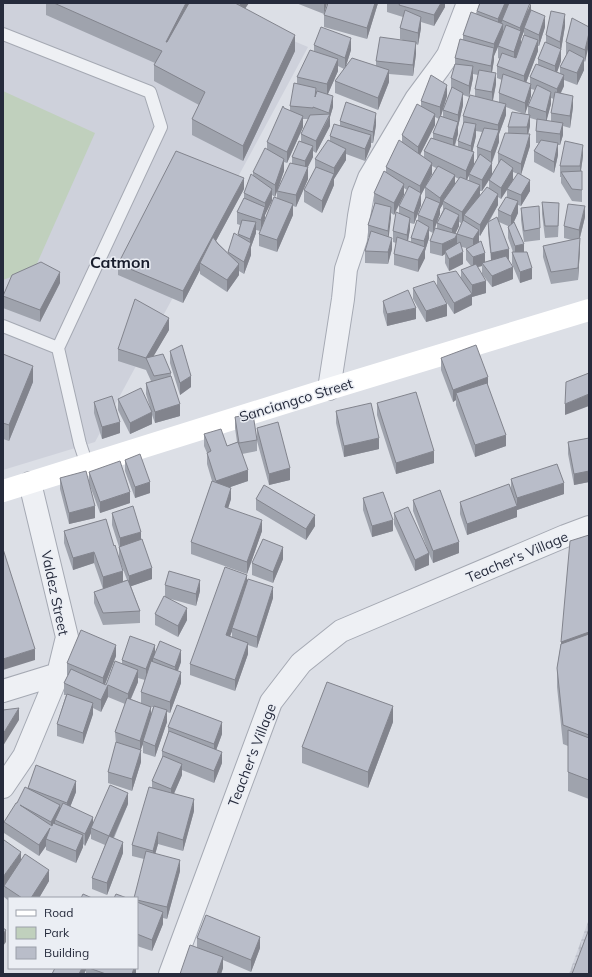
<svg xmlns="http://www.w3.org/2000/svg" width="592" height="977" viewBox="0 0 592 977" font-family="Mulish,sans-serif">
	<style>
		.built { fill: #ced1db }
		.industrial { fill: url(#industrial-grid) }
		.park { fill: #c0d0bd }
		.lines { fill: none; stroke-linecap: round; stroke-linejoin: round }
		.service-casing { stroke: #a5a9b3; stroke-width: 14 }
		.minor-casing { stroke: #a5a9b3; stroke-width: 24 }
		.service { stroke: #eef0f4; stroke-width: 12 }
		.minor { stroke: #eef0f4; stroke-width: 22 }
		.secondary { stroke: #fff; stroke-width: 22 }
		.wall { fill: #9fa3ad; fill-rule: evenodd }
		.shaded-wall { fill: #82848d }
		.building { fill: #b9bdc9; stroke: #82848d }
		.labels { text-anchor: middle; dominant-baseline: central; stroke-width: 3; stroke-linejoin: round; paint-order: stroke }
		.street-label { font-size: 14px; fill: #262b3c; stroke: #ebeef4 }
		.quarter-label { font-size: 16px; font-weight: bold; fill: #181d2c; stroke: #ebeef4 }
	</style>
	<defs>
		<pattern id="industrial-grid" width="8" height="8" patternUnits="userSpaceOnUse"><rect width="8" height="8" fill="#ced1db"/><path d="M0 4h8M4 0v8" fill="none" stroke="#b1b4bd"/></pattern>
	</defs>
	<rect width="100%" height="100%" fill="#dcdfe6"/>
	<path class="built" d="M3,3h201l104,44 -213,395 -92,28z"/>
	<path class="industrial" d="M589,919v55h-20z"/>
	<path class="park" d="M3,91l92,42 -60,135 -32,12z"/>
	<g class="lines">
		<defs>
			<path id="service" d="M3,34l147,58 11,35 -103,221 22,96 7,21
				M3,326l55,22"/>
			<path id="minor" d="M329,389l14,-90 3,-30 10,-30 3,-23 4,-22 6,-16 47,-79 23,-31 9,-13 20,-52
				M3,691l55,-17
				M3,787l21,-31 34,-82 9,-37 -37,-154
				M170,974l101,-272 30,-39 40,-32 224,-95 24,-9"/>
		</defs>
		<use href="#service" class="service-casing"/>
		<use href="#minor" class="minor-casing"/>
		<use href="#service" class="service"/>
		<use href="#minor" class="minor"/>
		<path class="secondary" d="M3,491l326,-102 260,-79"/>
	</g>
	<path class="wall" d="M46,3h203l-4,5 50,43 -52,110 -51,-26v-16l7,-14 -45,-24v-16l1,-2 -109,-48z
		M296,3h31l-3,11z
		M328,3h50l-11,36 -43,-12v-12z
		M387,3h58v4l-11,19 -13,-4v6l-3,17 -2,-1v10l-3,22 -24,-2v8l-11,28 -43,-17v-12l9,-12 -6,-3v5l-10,23 5,13 -3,10v9l-14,27 -3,-2v6l-5,10v12l-12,28 -3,-1v9l-16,37 -18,-6v-12l1,-3 -4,-1v3l-5,14v8l-7,19 -5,-3v4l-12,17 -27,-18v-4l-17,33 -65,-28v-11l126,-75 -28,52 12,12v-1l10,-16 2,-11 -3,-1v-12l7,-14v-5l9,-18v-3l14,-23v-7l17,-34 6,3v-5l7,-22v-7l17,-25v-7l37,5 -5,16h30v-5l27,-21 -3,-1v-11l3,-11 -16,-5zM303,119h5l-7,15v8l-9,15v7l-15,27v7l-15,28 3,-8v-4v1l7,-20 3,2 9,-26v-9l3,1 16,-36z
		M508,3v3l23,5 14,16 -6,19h-1v5l-12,32 4,1v-7l8,-12v-6l8,-16v-8l19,-9 -4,24v11l-4,11 3,1v-6l7,-13h-1v-12l23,-15 -4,35 -1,-1v9l-7,15 -13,-5v6l-3,7 12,14 -3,21 -7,-2v9l-3,10h-2v10l-4,18 -20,-11v-11l5,-8h-3v-12l1,-11 -7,-2v8l-2,8 2,12 -9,28 9,17 -9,15 -3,-1v8l-4,9 10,30 8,27 -12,4 -8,-19v-12h1l-5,-14v-12l-9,-4 14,57 -21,8 -10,-13v-8l-4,1 8,26 -14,4v-1v9l-18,9 -17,-27v-12l24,3v-8l10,-4 -5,-6v-12l-4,-1 1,17 -14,7 -4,-8v-9l-3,2 -12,-3v-12l7,-13v-5l6,-13v-6l-3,5v-1v6l-7,19 -4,-2v7l-4,13v7l-7,14 -24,-7v-11l2,-11 -3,-1v-11l6,-18v-7l8,-16 -3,-2 -10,27 -3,-2 -3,24 4,12 -4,15 -23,-1v-12l4,-14h-1v-12l6,-20v-12l12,-21v-5l16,-26v-6l19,-29v-5l26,-5 -6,20 2,1v-7l8,-20v-12l4,-14v-6l8,-18v-5l14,-21v-3zM524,31v5l-8,22 5,-15v-4zM498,47v11l2,1 -3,7v12l5,2 -3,13v9l-6,-1 3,-17 -4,-12 2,-12v-4zM473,74l5,1 -3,14v7l-12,20v9l-5,16v6l-3,-1 3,-12v-7l5,-22v-10l6,2 4,-19zM531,89l4,1 -7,16v8h-3l6,-18zM551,98l3,1 -3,14v8h-5l5,-17zM506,107l18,7 -16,13v6l-10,20v11l-6,10v-11l7,-21v-8l7,-19zM435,117l4,2 -6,14v5l-9,13v6l-4,-3 15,-29zM476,131l6,1 -5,15v12l-3,5 -2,-12 4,-16zM432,166l4,2 -11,19v12l-7,16v6l-7,17v4l-3,-1 2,-12v-6l4,1 7,-19v-10l11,-21zM513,172l5,2 -8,11 3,-5zM469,175v6l-2,-1zM455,177l4,2 -4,5zM489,180v8l-9,7v-4h2zM507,190v7l-9,13v10l-9,2 9,-17v-8l3,2zM459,222l2,1 -4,11h-2l4,-8zM488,222v11l3,27 -6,2 -6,-20v-7l1,1z
		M340,121l36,4 -3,18h-2v3l-6,15 -19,-7v6l-12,19v6l-12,28 -18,-11v-12l11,-20v-11l15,-18v-5l10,-10z
		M583,156l-2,15h1v31l-10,-1 -11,-18v-6h-1v-11z
		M542,202l17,13 -1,22 -13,1 -3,-24z
		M521,208l19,20v12l-16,2 -3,-22z
		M585,217l-5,21v11l-2,31 -27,4 -8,-27v-11l29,-6 -8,-2v-12z
		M60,283l-20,39 -37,-14v-12z
		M413,288l34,28 -21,6 -13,-23z
		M383,301l33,18 -29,7 -4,-14z
		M169,330l-16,26 18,17v3l9,40 -25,7 -3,-8v9l-22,10 -12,-24v-11l32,8 -4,-13v-11l5,-2 -5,-11 -28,-9v-12z
		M170,351l21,36 -11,8 -10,-32z
		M3,354l30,28 -24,59 -6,-2z
		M441,358l47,28 18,60 -31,11 -19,-52v-5l-3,2 -12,-32z
		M94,402l26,31 -18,6 -8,-26z
		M377,403l57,60 -38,11 -19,-59z
		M336,411l43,38 -35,8 -8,-34z
		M235,417l22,20v-9l33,52 -21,5 -12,-44v10l-15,3 6,27 -18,6 1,12 -3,9 34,23 -15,43 -56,-20v-12l21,-61 -5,-17v-11l-3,-7v-12l23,12 10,-4 -2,-14z
		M589,438v44l-15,3 -6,-31v-12z
		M125,460l25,33 -15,5 -10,-27z
		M89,472l41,31 -30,10 -11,-30z
		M60,478l35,40 -26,6 -9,-35z
		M511,479l53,15 -47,16v-1v8l-50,18 -7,-21v-12l51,-13z
		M363,498l30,33 -21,6 -9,-27z
		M256,499l59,27 -9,14 -50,-30z
		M413,500l46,53 -26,10 -4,-9v11l-14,6 -21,-47v-11l33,35 -14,-37z
		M112,513l29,27 11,39 -21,7 9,25v12l-37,2 -9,-22v-11l9,-3 -9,-26 -21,7 -9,-27v-12l42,-12 17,62 4,-1 -8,-22v-11l-7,-22z
		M589,535v264l-21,-8v-45l-5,-2 -6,-57v-19l4,-25z
		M283,559l-10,24 -21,-8v-12z
		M247,580l26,18 -16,50 -9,-3v9l-13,37 -45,-16v-11zM232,631v6l-2,-1z
		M165,585l35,6 -4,15 -29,-8 20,22 -9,17 -23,-12v-11l10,-18z
		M155,653l26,9 -3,9 3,12 -11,30 -3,-1v10l-12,35 -12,-4v-9l-3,6 1,12 -9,29 -24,-8v-11l8,-28 -1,-12 10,-28 -17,-7 -7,15 -8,-4v6l-10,30 -26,-8v-12l9,-29h-2v-12l4,-8h-1v-12l49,-7 -11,29h1l16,-21v-4zM138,678l7,2 -4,12v11l-10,-4 7,-17zM151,707h2l-2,7z
		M393,722l-25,66 -66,-25v-16z
		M168,727l54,7 -6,16 6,13 -8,20 -32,-13v5l-8,19 20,17 -11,40 -25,-7 -3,10 25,17 -13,48 -4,-1v6l-11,27 -15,-5v-48l7,-39 -12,-3v-11l20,-57v-7l10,-23v-7l6,-18z
		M28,788l48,4 -6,15 23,17 35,-20 -14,34 9,15 -16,42 -15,-6v-11l13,-33 -14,-6v-6l-6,13 -2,-2v3l-7,16 -30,-13v-4l-7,10 -35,-23v-11z
		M21,860l28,21 -10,17h-30v3l-5,-4v-10z
		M197,938l63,10 -9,24 -28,-12v8l-2,6h-41l17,-26z
		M55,968h81v6h-50v-4l-2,4h-32z"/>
	<path class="shaded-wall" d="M186,3h8l-28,54v-15z
		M241,3h8l-9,13v-12z
		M324,3h3l-3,11z
		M375,3h3l-11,36v-11z
		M441,3h4v4l-11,19v-11z
		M505,3h3v4l-10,24v-12z
		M531,3v11l-7,14v3l-3,8v4l-7,21v-12l6,-20v-4z
		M565,14v12l-4,24v11l-6,17v-12l5,-15v-9z
		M545,16v11l-6,19v-11z
		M421,17v11l-3,17v-12z
		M503,24v11l-9,21v4l-3,18v-12l3,-17v-5z
		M589,33v12l-4,17v-12z
		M295,35v16l-52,110v-15z
		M351,38v12l-6,19v-11z
		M538,40v11l-14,37v-12z
		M416,42v12l-3,22v-11z
		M584,58v12l-7,15v-12z
		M338,59v12l-11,25v-12z
		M473,66v12l-4,19v-11z
		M389,70v12l-11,28v-12z
		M496,73v11l-4,20v-12z
		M564,75v11l-7,14v-11z
		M531,84v12l-6,18v-11z
		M447,85v11l-7,23v-12z
		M551,92v12l-5,19v-11z
		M463,93v12l-5,22v-12z
		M333,96v11l-3,10v9l-14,27v-12l13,-23v-5z
		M573,96v11l-3,21v-12z
		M506,104v11l-7,19v8l-8,22v-12l7,-19v-8z
		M376,113v12l-3,18v-11z
		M435,114v11l-17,34v-12z
		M530,115v11l-3,13v-12z
		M303,116v11l-16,36v-11z
		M458,122v12l-5,16v-11z
		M563,123v12l-3,10v-11z
		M476,124v12l-5,22v-12z
		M530,134v12l-9,29v-11z
		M371,135v11l-6,15v-12z
		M558,143v12l-4,18v-11z
		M583,145v11l-3,21v-11z
		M313,146v11l-8,15v-11z
		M346,149v11l-12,19v6l-12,28v-12l12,-27v-6z
		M474,152v12l-8,18v-11z
		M284,159v12l-9,26v-12z
		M432,163v11l-11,21v10l-7,19v-11l6,-17v-10z
		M492,163v12l-10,16v-11z
		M308,167v12l-12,28v-12z
		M513,168v12l-12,19v-11z
		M455,175v11l-12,15v3l-3,5v-11z
		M244,178v11l-41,76 -3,-2v7l-17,33v-12z
		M530,180v11l-9,15v-11z
		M404,184v11l-10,20v-12z
		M480,185v11l-16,19v4l-2,4v-11z
		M272,189v12l-7,14v-12z
		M498,194v11l-18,31v-11z
		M518,201v12l-7,15v-12z
		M440,203v11l-7,19v-12z
		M293,204v11l-16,37v-12z
		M585,206v11l-6,24v-11z
		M265,207v11l-4,13v-11z
		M391,207v11l-3,25v-12z
		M459,215v11l-7,14 5,-6v11l-12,6v3l-3,2v-12l10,-4v-11z
		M410,218v11l-3,17v-11z
		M256,222v11l-5,14v8l-7,19v-12l6,-16v-7z
		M429,227v11l-4,13v7l-7,14v-12l6,-12v-7z
		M479,230v12l-6,9v-12z
		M392,238v11l-4,15v-12z
		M580,238v11l-2,31v-12z
		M524,244v11l-9,2v-11z
		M509,249v11l-18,4v-11z
		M463,252v12l-14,7v-12z
		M485,253v12l-3,-2v3l-9,2v-11z
		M239,264v11l-12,17v-12z
		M513,267v12l-21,8v-11z
		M532,268v11l-12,4v-11z
		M60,272v11l-20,39v-12z
		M486,281v12l-14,4v-12z
		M472,294v11l-18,9v-11z
		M447,304v12l-21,6v-11z
		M416,308v11l-29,7v-12z
		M169,318v12l-20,34 -3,-6z
		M33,366v16l-24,59v-16z
		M191,376v11l-11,8v-12z
		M488,377v11l-32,5v7l-3,2v-12z
		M589,394v12l-24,9v-11z
		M180,404v12l-25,7v-11z
		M152,412v12l-22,10v-11z
		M120,422v11l-18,6v-12z
		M506,435v11l-31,11v-12z
		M379,438v11l-35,8v-11z
		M434,451v12l-38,11v-11z
		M290,468v12l-21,5v-11z
		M248,470v11l-32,11v-11z
		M589,471v11l-15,3v-11z
		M150,482v11l-15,5v-11z
		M564,483v11l-47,16v-12z
		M231,488v11l-6,19v-11z
		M130,492v11l-30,10v-11z
		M95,506v12l-26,6v-11z
		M517,506v11l-50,18v-11z
		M315,515v11l-9,14v-11z
		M262,520v11l-15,43v-12z
		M393,520v11l-21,6v-11z
		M141,532v11l-21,7v-12z
		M459,542v11l-26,10v-12z
		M283,547v12l-10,24v-11z
		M94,552v11l-21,7v-12z
		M429,553v12l-14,6v-11z
		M152,568v11l-23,8v-11z
		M123,571v11l-20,7v-12z
		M247,575v11l-15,42v3l-6,16v-12z
		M200,580v11l-4,15v-12z
		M273,587v11l-16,50v-11z
		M187,608v12l-9,17v-11z
		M589,632v19l-28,10v-19z
		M248,643v11l-13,37v-11z
		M116,645v11l-13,33v-11z
		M155,645v11l-2,2v4l-7,19v-12z
		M35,649v11l-32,10v-11z
		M181,650v12l-6,16v-11z
		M138,670v12l-10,23v-11z
		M181,672v11l-11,30v-11z
		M108,685v12l-7,15v-12z
		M93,703v11l-10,30v-11z
		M393,706v16l-25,66v-16z
		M151,707v11l-8,23v3l-3,8v-11z
		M19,708v12l-16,26v-12z
		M167,710v12l-12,35v-11z
		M222,722v12l-8,22v-12z
		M141,750v12l-9,29v-12z
		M222,752v11l-8,20v-12z
		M182,764v11l-11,25v-11z
		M76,781v11l-9,23v-12z
		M128,793v11l-19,43v-11z
		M194,799v12l-11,40v-11z
		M60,805v12l-5,3v5l-4,8v-11z
		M93,817v11h-2v5l-6,13v-12z
		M50,828l-4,11v7l-7,10v-11z
		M158,832v12l-5,18v-11z
		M83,835v12l-7,16v-12z
		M123,842v11l-16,42v-12z
		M21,852v12l-18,24v-11z
		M180,860v11l-13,48v-12z
		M49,870v11l-10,17h-8z
		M163,912v12l-11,27v-11z
		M6,930v12l-3,4v-12z
		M260,937v11l-9,24v-12z
		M223,957v11l-2,6h-4z
		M82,968h4v2l-2,4h-5z
		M134,968h2v6h-4z"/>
	<path class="building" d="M54,3h132l-20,39h1l22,-39h46l60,32 -52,111 -51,-27 13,-27 -51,-27 8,-14z
		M328,3h47l-8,25 -43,-13z
		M400,3h41l-7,12 -35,-10z
		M480,3h25l-7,16 -21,-8z
		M509,3h21l-10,25 -18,-8z
		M405,10l16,7 -3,16 -18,-5z
		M531,10l14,6 -6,19 -15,-7z
		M551,11l14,3 -5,28 -14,-7z
		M471,12l32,12 -9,20 -31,-9z
		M572,18l17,9v6l-4,17 -19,-8z
		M506,25l15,6 -7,21 -16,-6z
		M321,27l30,11 -6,20 -31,-13z
		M524,35l14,5 -14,36 -27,-10 5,-13 14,5z
		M380,37l36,5 -3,23 -37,-4z
		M460,39l34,9 -3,18 -36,-8z
		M545,42l16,7 -6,17 -17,-7z
		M310,50l28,9 -11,25 -30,-7z
		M569,50l15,8 -7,15 -17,-6z
		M352,58l37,12 -11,28 -43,-17z
		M455,64l18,2 -4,20 -18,-8z
		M536,64l28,11 -7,14 -27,-12z
		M479,70l17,3 -4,19 -17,-3z
		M503,74l28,10 -6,19 -26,-10z
		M431,75l16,10 -7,22 -19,-6z
		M294,83l22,5 -1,9 2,-6 16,5 -4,17 -16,-6v1l-23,-2z
		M537,85l14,7 -5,20 -18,-6z
		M452,87l11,6 -5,22 -15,-5z
		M555,92l18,4 -3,20 -19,-3z
		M470,95l36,9 -8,21 -35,-9z
		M346,102l30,11 -3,19 -33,-11z
		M417,104l18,10 -17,33 -16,-12z
		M283,106l1,2 19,8 -16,36 -20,-10z
		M512,112l18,3 -3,12h-19z
		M330,114l-14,27 -15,-7 9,-19z
		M440,116l18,6 -5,17 -20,-6z
		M537,119l26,4 -3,11 -24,-3z
		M464,122l12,2 -5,22 -13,-5z
		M334,124l37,11 -6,14 -35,-13z
		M484,128l15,2 -8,22 -14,-5z
		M505,133l25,1 -9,30 -23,-11z
		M431,138l43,14 -8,19 -42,-20z
		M328,140l18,9 -12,19 -19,-9z
		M399,140l33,23 -12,23 -34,-19z
		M541,140l17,3 -4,19 -20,-11z
		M299,141l14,5 -8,15 -13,-4z
		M565,141l18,4 -3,21h-20z
		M265,148l19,11 -9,26 -22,-13z
		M176,151l68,27 -61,113 -65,-27z
		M480,154l12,9 -10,17 -13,-6z
		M501,159l12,9 -12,20 -12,-8z
		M290,163l18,4 -12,28 -19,-4z
		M438,166l17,9 -15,23 -15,-11z
		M316,167l18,7 -12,27 -18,-11z
		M384,171l20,13 -10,19 -20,-10z
		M582,171v19l-10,-1 -11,-17z
		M518,173l12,7 -9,15 -14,-6z
		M251,174l21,15 -7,14 -21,-10z
		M460,177l20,8 -18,27 -19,-11z
		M409,186l12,7 -7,20 -15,-7z
		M487,187l11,7 -18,31 -16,-10z
		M274,197l19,7 -16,36 -18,-6z
		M426,197l14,6 -7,18 -15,-6z
		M506,197l12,4 -7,15 -13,-6z
		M244,198l21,9 -4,13 -24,-8z
		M542,202l17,1 -1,23h-13z
		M375,203l16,4 -3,24 -20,-6z
		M568,204l17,2 -6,24 -15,-4z
		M539,206l1,22 -16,3 -3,-23z
		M445,208l14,7 -7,14 -15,-6z
		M396,212l14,6 -3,17 -14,-4z
		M497,217l12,32 -18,4 -3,-31z
		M242,220l14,2 -6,17 -12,-5z
		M417,220l12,7 -5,14 -13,-3z
		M463,220l16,10 -6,9 -16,-5z
		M514,222l10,22 -9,2 -7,-19z
		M435,228l22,6 -2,4 -13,6 -12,-3z
		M371,231l21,7 -4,14 -23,-1z
		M234,233l17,10 -7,19 -16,-10z
		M213,237l5,7 21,20 -12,16 -27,-17z
		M397,237l28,10 -7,13 -24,-6z
		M580,238l-2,30 -27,4 -8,-26z
		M481,241l4,12 -12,4 -7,-8z
		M460,242l3,10 -14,7 -4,-8z
		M512,252h15l5,16 -12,4z
		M506,256l7,11 -21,9 -10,-13z
		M41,262l19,10 -20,38 -37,-14 9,-21z
		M476,264l10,17 -14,4 -11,-15z
		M456,271l16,23 -18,9 -17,-28z
		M434,281l13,23 -21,7 -13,-23z
		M408,290l8,18 -29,6 -4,-13z
		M135,299l34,19 -23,40 17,-4 8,19 -17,3 -8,-18 -28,-9z
		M182,345l9,31 -11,7 -10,-32z
		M476,345l12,32 -35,13 -12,-32z
		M3,354l30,12 -24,59 -6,-2z
		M589,373v21l-24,10 1,-22z
		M171,376l9,28 -25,8 -9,-29z
		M487,383l19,52 -31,10 -19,-52z
		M141,388l11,24 -22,11 -12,-24z
		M416,392l18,59 -38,12 -19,-60z
		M112,396l8,26 -18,5 -8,-25z
		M371,403l8,35 -35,8 -8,-35z
		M253,414l4,26 -18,3 -4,-26z
		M278,422l12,46 -21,6 -12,-46z
		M221,429l6,17 11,-4 10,28 -32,11 -9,-28 4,-2 -7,-17z
		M589,438v33l-15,3 -6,-32z
		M140,454l10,28 -15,5 -10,-27z
		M120,461l10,31 -30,10 -11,-30z
		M557,464l7,19 -47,15 -6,-19z
		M86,471l9,35 -26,7 -9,-35z
		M212,481l19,7 -6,19 37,13 -15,42 -56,-20z
		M509,484l8,22 -50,18 -7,-22z
		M264,485l51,30 -9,14 -50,-30z
		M440,490l19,52 -26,9 -20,-51z
		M383,492l10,28 -21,6 -9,-28z
		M133,506l8,26 -21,6 -8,-25z
		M408,507l21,46 -14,7 -21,-47z
		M106,519l8,27 1,-1 8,26 -20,6 -9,-25 -21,6 -9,-27z
		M589,535v97l-28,10 9,-101z
		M142,539l10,29 -23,8 -10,-29z
		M263,539l20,8 -10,25 -21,-9z
		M3,549l32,100 -32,10z
		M225,567l22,8 -21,60 22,8 -13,37 -45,-16z
		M169,571l31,9 -4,14 -31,-9z
		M248,579l25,8 -16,50 -25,-9z
		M128,580l12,31 -37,2 -9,-21z
		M164,596l23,12 -9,18 -23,-12z
		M81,630l35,15 -13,33 -36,-15z
		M589,634v101l-26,-10 -6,-57 4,-24z
		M130,636l25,9 -9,24 -24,-9z
		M160,641l21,9 -6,17 -22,-9z
		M115,661l23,9 -10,24 -20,-9 -7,15 -37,-17 7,-14 35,16z
		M151,661l30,11 -11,30 -29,-10z
		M327,682l66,24 -25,66 -66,-25z
		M67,694l26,9 -10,30 -26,-9z
		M127,698l24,9 -11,34 -25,-9z
		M177,705l45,17 -8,22 -46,-17z
		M154,706l13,4 -12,36 -12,-5z
		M19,708l-16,26v-24z
		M568,730l21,8v42l-21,-8z
		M169,731l53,21 -8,19 -52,-20z
		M116,742l25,8 -9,29 -24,-7z
		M163,756l19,8 -11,25 -19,-8z
		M36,765l40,16 -9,22 -39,-15z
		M110,785l18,8 -19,43 -18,-8z
		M25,787l35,18 -9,17 -31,-17 32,21 1,-3 30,12 -7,16 -30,-12 4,-11 -11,17 -35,-23 12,-19h1z
		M149,787l45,12 -11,41 -25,-8 -5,19 -21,-6z
		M63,803l30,14 -8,17 -30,-14z
		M109,836l14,6 -16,41 -15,-5z
		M4,840l17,12 -18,25v-36z
		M146,851l34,9 -13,47 -30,-7v-2h-3z
		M25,854l24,16 -18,28h-9l-18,-12z
		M83,894l9,4h-11z
		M116,894l11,4h-13z
		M137,902l26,10 -11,28 -15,-6z
		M206,915l54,22 -9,23 -54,-22z
		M3,928l3,2 -3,4z
		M589,929v45h-17z
		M190,945l33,12 -6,17h-37z
		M55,968h27l-3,6h-27z
		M89,968h45l-2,6h-26z"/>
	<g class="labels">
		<g class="street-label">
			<text transform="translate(296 400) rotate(-17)">Sanciangco Street</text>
			<text transform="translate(517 557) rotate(-23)">Teacher's Village</text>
			<text transform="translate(55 593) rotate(78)">Valdez Street</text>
			<text transform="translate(252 755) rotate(-69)">Teacher's Village</text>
		</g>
		<g class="quarter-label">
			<text x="120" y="262">Catmon</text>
		</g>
	</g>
	<rect width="592" height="977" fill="none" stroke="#262b3c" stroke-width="8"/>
	<rect x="8" y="897" width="130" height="72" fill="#ebeef4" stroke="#9ca0aa"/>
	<rect x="16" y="910" width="20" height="6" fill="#ffffff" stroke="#9ca0aa"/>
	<text x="44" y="917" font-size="12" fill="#262b3c">Road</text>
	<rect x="16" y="927" width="20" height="12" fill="#c0d0bd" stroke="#9ca0aa"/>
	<text x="44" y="937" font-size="12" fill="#262b3c">Park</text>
	<rect x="16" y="947" width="20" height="12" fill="#b9bdc9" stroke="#9ca0aa"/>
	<text x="44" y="957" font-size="12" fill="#262b3c">Building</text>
</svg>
